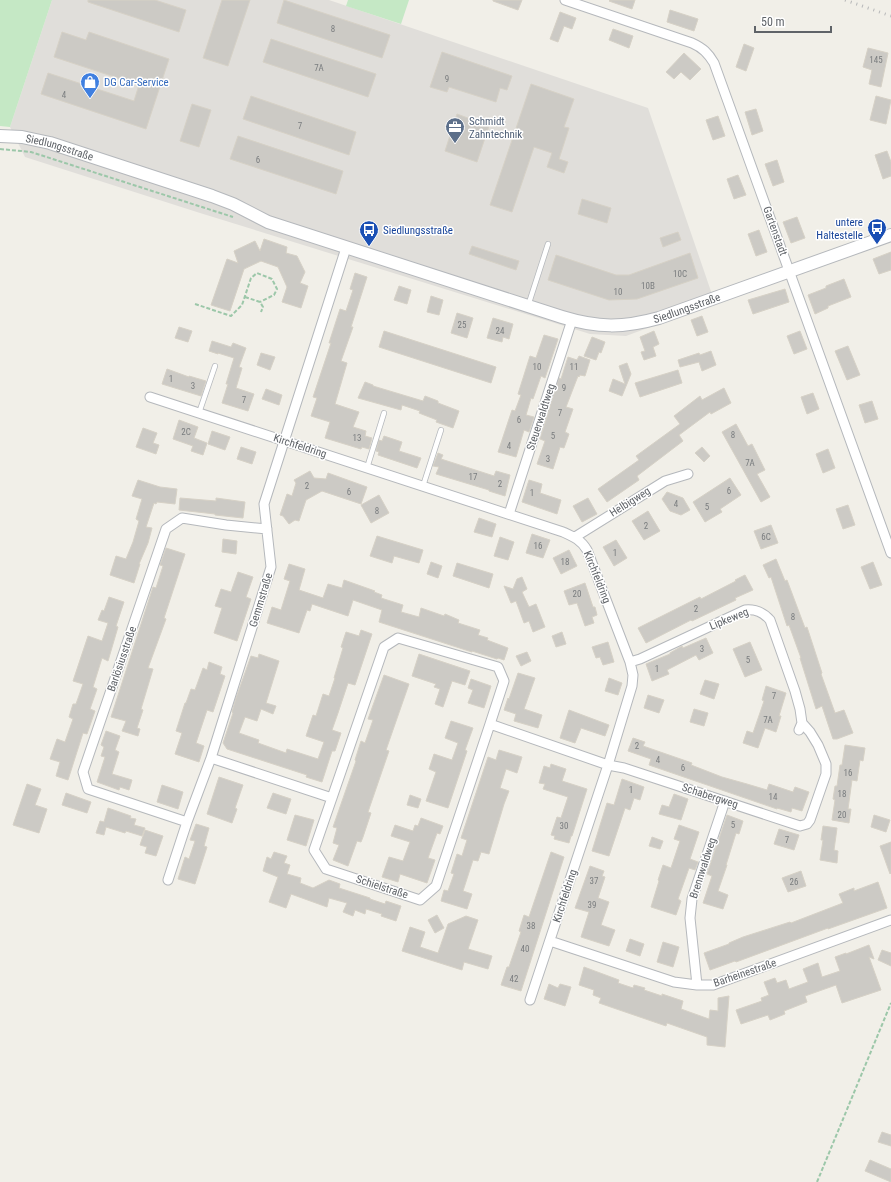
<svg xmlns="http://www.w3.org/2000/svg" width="891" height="1182" viewBox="0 0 891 1182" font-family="'Roboto Condensed',sans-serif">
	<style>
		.industrial { fill: #e0deda }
		.green { fill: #c5e8c5 }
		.building { fill: #cccac5; stroke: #d6d1c6 }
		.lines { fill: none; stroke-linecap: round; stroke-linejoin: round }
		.service-casing { stroke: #b5b8bc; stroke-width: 6 }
		.minor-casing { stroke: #b5b8bc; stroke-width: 11 }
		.tertiary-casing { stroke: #b5b8bc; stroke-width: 14 }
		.path { stroke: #9cc7a9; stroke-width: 2; stroke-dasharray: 4 2; stroke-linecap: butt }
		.service { stroke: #fff; stroke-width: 4.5 }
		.minor { stroke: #fff; stroke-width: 9 }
		.tertiary { stroke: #fff; stroke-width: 12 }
		.rail { stroke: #b6b7b8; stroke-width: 3; stroke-dasharray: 1 5; stroke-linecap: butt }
		.labels { text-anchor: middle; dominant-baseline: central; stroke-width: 3; stroke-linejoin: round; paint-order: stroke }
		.number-label { font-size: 9px; fill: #7a7d7f }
		.shop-label { font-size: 11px; fill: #366cbe; stroke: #fff; text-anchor: start }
		.service-label { font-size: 11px; fill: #4e5e75; stroke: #fff; text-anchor: start }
		.street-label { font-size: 11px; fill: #5f6368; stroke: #fff }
		.transit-label { font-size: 11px; fill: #164399; stroke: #fff; text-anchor: end }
	</style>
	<rect width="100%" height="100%" fill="#f1efe8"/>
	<path class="industrial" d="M52,0h277l319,108 67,195 -89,33 -36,-2 -390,-121 -175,-56 -15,-30z"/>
	<path class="green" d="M0,0h52l-42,127 -10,-1z
		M348,0h61l-8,24 -55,-18z"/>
	<path class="building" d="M88,0h67l31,10 -7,22 -91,-30z
		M222,0h28l-22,66 -25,-8z
		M284,0l106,35 -8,23 -105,-35z
		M493,0h29l-4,10 -25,-9z
		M610,0h25l-3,9 -23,-8z
		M670,10l28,9 -4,12 -27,-9z
		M560,12l16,6 -4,11 -8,-3 -6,16 -8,-3z
		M613,29l20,7 -4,12 -20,-8z
		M62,32l24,8 3,-8 80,27 -23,70 -105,-35 7,-21 86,28 5,-16 -85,-28z
		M271,39l105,35 -8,23 -105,-35z
		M744,44l10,4 -8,23 -10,-4z
		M868,48l20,5 -7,34 -12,-3 3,-14 -9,-3z
		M442,52l70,24 -5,14 -7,-2 -4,14 -47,-15 -2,5 -17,-5z
		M684,53l17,16 -11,11 -9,-8 -7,7 -8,-7z
		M531,84l43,15 -10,28 5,1 -10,31 9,3 -4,11 -17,-6 5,-14 -18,-6 -22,65 -22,-7z
		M251,96l105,36 -7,23 -106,-36z
		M876,96l15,4 -5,24 -16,-4z
		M192,104l19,6 -12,37 -19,-6z
		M756,109l7,22 -11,4 -7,-23z
		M457,114l32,12 -12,36 -32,-11z
		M718,116l7,20 -12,4 -7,-20z
		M238,136l105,35 -7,23 -106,-35z
		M887,151l4,11v14l-8,3 -8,-24z
		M777,160l7,22 -11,4 -8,-22z
		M738,175l8,20 -12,4 -7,-20z
		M582,199l29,9 -4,15 -29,-9z
		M797,217l8,21 -14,5 -8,-21z
		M759,230l8,22 -11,4 -8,-22z
		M678,232l3,8 -18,7 -3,-9z
		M264,239l23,8 -1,6 11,3 8,16 -5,11 8,3 -7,22 -19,-6 5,-15 -9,-20 -17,-6 -17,8 -14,42 -19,-6 16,-46 11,4 -4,-12 21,-10 5,10z
		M472,246l47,15 -3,9 -47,-16z
		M891,252v18l-12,4 -6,-15z
		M690,253l8,25 -61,21 -28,1 -61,-20 8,-25 60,20h13z
		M355,273l12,4 -16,50h2l-12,34 6,2 -12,41 24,8 -6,15 13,4 -1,5 7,2 -3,11 -7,-2 -1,2 -36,-11 5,-16 -19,-6 6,-18 -4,-1 18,-54h-2l11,-34 6,2 7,-21 -3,-1z
		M844,279l7,18 -23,9v2l-13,6 -7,-19 18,-7v-2z
		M399,286l12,4 -4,14 -13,-4z
		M785,289l4,13 -36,12 -5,-14z
		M431,296l12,4 -4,15 -12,-3z
		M457,313l16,5 -6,20 -16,-5z
		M702,316l6,16 -11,4 -6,-16z
		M493,318l20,6 -4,15 -6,-2 -1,5 -15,-4z
		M179,327l13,4 -4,11 -13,-4z
		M384,331l112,36 -5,16 -112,-36z
		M654,331l5,13 -6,3 3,9 -12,4 -3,-8 4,-1 -5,-14z
		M800,331l7,18 -13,5 -7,-18z
		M544,335l14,4 -13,39 -4,-2 -8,23 -2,-1 -5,17 8,2 -5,15 -5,-2 -8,27 -18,-5 14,-42 3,1 6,-16 -3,-1 12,-38 6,2z
		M592,337l13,5 -4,11 -2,-1 -3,8 -12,-4z
		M212,341l19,6 2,-4 13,5 -7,19 3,1 -6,20 18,6 -6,17 -26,-8 6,-19h-2l8,-26 -16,-5v1l-9,-3z
		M848,346l12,29 -13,5 -12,-29z
		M711,351l5,14 -14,6 -3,-9 -19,5 -2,-7 21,-7 1,2z
		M261,353l14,4 -5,13 -13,-5z
		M579,356l11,4 -5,16 -5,-1 -1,2 -1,-1 -12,31 7,2 -8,23 4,2 -5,14 -4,-1 -7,22 -16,-5 8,-23 -5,-2 19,-61 2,1 7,-22 9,3z
		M627,363l4,11 -9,22 -13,-5 4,-12 12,5 -6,-18z
		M167,369l22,8v-1l17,5 -5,15 -39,-12z
		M678,370l4,13 -42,14 -5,-14z
		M365,382l8,3v1l50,15 2,-5 13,5v2l21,8 -6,17 -17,-6 1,-2 -18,-7 1,-2 -18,-6 -1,5 -43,-12z
		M724,388l7,15 -20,11 -1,-2 -31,23 4,6 -46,35 2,4 -32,22 -9,-13 41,-29 -3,-4 44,-32 -6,-8 26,-20 2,4z
		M266,389l16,6 -3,10 -17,-6z
		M813,393l6,16 -12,5 -6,-17z
		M872,401l6,18 -13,4 -6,-18z
		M179,420l19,7 -4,11 13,5 -4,12 -12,-4 2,-5 -20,-7z
		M736,424l12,22 4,-2 13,26 -8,4 13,23 -9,5 -39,-70z
		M143,428l14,5 -4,10 6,2 -3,9 -20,-7z
		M212,431l18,6 -5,13 -17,-6z
		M384,436l18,6 -3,9 22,7 -4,10 -39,-13 1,-3 -3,-1 3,-11 3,1z
		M241,447l15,5 -4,12 -15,-5z
		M702,447l8,9 -6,6 -9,-9z
		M828,449l7,19 -12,5 -7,-19z
		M438,453l5,2 -2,4 53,17 2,-5 14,4 -5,21 -16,-5v-1l-53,-16 3,-7 -6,-1z
		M310,471l4,7 12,1 2,-6 39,14 -6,17 -39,-13 -16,9 -7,21 -4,-1 -6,4 -6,-8 -3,-1 7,-21 5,2 4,-13 -2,-3z
		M730,478l11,17 -21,14 2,3 -17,10 -12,-20z
		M138,480l22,7 17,2 -2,15 -18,-2 -1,2 -2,-1 -8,24 6,1 -4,15 -9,21h1l-6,19 -24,-8 6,-19 10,3 7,-17 6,-21 -3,-2 6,-20 -10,-3z
		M529,480l13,4 -2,9 21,7 -4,14 -35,-12z
		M667,492l16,6 7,12 -9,5 -11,-4 -8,-12z
		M379,495l10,18 -18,10 -10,-18z
		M180,498l36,3v-3l29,4 -2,16 -28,-3v-1l-36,-4z
		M588,498l9,16 -15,8 -9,-16z
		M848,505l7,20 -12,4 -7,-20z
		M648,511l12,20 -16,9 -12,-19z
		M479,518l17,6 -4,13 -18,-5z
		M771,525l7,18 -17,6 -7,-18z
		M532,534l18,6 -7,18 -17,-5z
		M377,536l46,14 -4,13 -25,-7 -2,7 -22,-7z
		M500,537l14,5 -6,18 -14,-4z
		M223,539l14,2 -1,13 -14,-2z
		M616,540l11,18 -13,8 -11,-19z
		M166,548l19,6 -21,64 2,1 -18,49 5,1 -12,40 2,1 -6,18 3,1 -2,7 -16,-5 4,-10 -15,-4 42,-130 3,1 7,-22 -3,-1z
		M569,550l8,16 -16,8 -8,-16z
		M776,559l9,22 2,-1 18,48 2,-1 15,46 -1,1 14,39 9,-3 9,23 -16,6h-4l-11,-33 -6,3 -16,-51h1l-12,-33 -2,1 -16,-49 -2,1 -6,-13z
		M431,562l11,4 -4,12 -11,-4z
		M873,562l9,23 -12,4 -9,-22z
		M457,563l36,11 -4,14 -36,-12z
		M289,564l16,5 -6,21 24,8 5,-14 14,4 2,-8 31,11 -1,1 8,3 -1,3 22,7 -2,7 18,5 2,-9 23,8 1,-2 14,6 -1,3 22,7 -2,5 10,3 -1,2 21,8 -4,12 -6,-2 -1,1 -25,-8v1l-93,-30 3,-12 -29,-10 -5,16 -36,-12 -2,7 -3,-1 -8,23 -32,-10 5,-16 9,3 9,-29 -6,-2z
		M238,572l15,5 -7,20 5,2 -14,42 -23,-8 8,-25 -7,-2 6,-17 10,3z
		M745,575l8,15 -18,8 1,2 -44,21 -1,-1 -45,23 -8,-15 62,-31 1,2 35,-18 -1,-1z
		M522,577l5,12 -5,3 7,15 7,-3 9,23 -12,5 -4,-11 -5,2 -8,-22 -5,2 -7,-17 9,3 4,-10z
		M585,583l8,24h2l2,8 -5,2 2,6 -9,3 -8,-23 -8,2 -5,-14z
		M109,597l15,5 -8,24 2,1 -10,34 -6,-3 -9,29 4,2 -7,20 5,2 -8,23 -4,-1 -15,47 -12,-4 4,-14 -10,-3 7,-20 8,3 8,-23 -4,-2 4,-13h3l7,-20 -10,-3 15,-45 14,5 6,-18 -10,-3 4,-10 2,1z
		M361,630l11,4 -17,51 -7,-2 -10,30 -6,17 9,3 -6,18h-3l-10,31 -16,-5 1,-2 -80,-26 -4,-6 10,-30 -1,-1 4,-14 15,-42 7,2 1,-4 20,7 -13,42 10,3 -3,8 -12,-5 -4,12 -12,-4 -6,16 20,7 -1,3 28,10 1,-4 31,10 6,-17 -18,-6 7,-21 3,1 7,-22 6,2 6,-18h-1l9,-30 -2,-1 5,-15 13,4z
		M562,632l4,12 -10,3 -4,-11z
		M706,638l7,15 -14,7 -3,-5 -29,15 2,4 -17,7 -6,-17 24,-10v-1l12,-7 1,2z
		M608,642l6,20 -11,3 -3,-8 -4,1 -4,-11z
		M750,642l12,28 -17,7 -12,-28z
		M527,652l4,9 -10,5 -5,-10z
		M419,654l51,17 -5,14 -13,-4 -9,26 -8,-3 5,-15 -6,-2 2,-3 -24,-8z
		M209,662l13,5 -2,7 5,2 -12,36 -6,-2 -11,33 8,3 -5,16 -24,-8 7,-21 -6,-2 9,-28h1l5,-14 4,1 8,-22 4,2z
		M518,673l17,5 -11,31 18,6 -4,13 -24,-7 2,-7 -12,-4 4,-12 1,1z
		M384,675l25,9 -23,66 3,1 -21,61 3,1 -8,24 -2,5 -4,-1 -9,25 -15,-6 6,-15 -6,-2 4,-15 -4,-1 23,-66 -1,-1 6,-19 4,2 8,-23 -5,-1z
		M609,678l13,5 -4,12 -13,-4z
		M471,679l20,7 -7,22 -16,-5 5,-13 -5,-2z
		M705,680l14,4 -5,15 -14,-5z
		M766,686l20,7 -7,23h2l-5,16 -11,-4 -7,20 -15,-5 4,-12 6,2 11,-32 -2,-1z
		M648,695l16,5 -5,13 -15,-5z
		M694,709l14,4 -4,13 -14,-4z
		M569,710l40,15 -4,11 -24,-8 -6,15 -15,-5z
		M451,721l22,7 -8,22 2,1 -19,57 -22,-7 10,-29 -7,-3 5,-15 18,6 6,-17 -13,-5z
		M106,731l14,5 -5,14 4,2 -7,22 20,6 -3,10 -9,-3 -1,3 -22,-8 8,-25 -4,-1 3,-9 -3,-2z
		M633,738l12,4 -2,4 49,17 -1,2 31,12 25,7 20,6 2,-6 24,8 2,-5 14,5 -7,19 -10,-3 -1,4 -14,-4v1l-128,-44 2,-6 -23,-8z
		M845,745l20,3 -2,13 -3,-1 -3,21 -5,-1 -4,29h3l-2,14 -17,-3 3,-20 -2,-1 2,-13h2l3,-21h2z
		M499,750l23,7 -5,16 -11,-4 -6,19 9,3 -5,13 -15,50 -8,-2 -3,9 -5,-1 -10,31 9,3 -5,15 -26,-8 3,-11 4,1 6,-17 -3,-1 6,-19 5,2 5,-16 -6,-2 27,-81 8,3z
		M551,764l15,5 -4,12 25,8 -15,47h-1l-2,7 -15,-4 1,-3 -4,-1 6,-18 4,1 7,-21 -25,-8 2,-5 -6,-1 5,-17 6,2z
		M219,777l24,8 -8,23 2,1 -5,14 -25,-9z
		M622,779l22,8 -4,13 -6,-2 -4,12 -5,-2 -16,48 -17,-5 15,-48 7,2z
		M27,784l14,5 -6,16 12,4 -8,24 -26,-8z
		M162,785l21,7 -5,17 -21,-7z
		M66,793l25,9 -4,11 -25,-8z
		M273,793l18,6 -5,15 -19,-6z
		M674,794l14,5 -7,21 -22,-6 3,-9 7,2z
		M410,795l11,4 -3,9 -11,-3z
		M108,808l23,8 -1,2 6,1 -2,6 11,3 -3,8 -16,-5 -1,2 -19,-6 -2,8 -8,-2 4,-12 4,1z
		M295,815l19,5 -8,26 -19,-6z
		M727,815l16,6 -4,13 -3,-1 -10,32h1l-9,26 10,4 -5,14 -20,-6 9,-27 -5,-2z
		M874,815l16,5 -4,12 -15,-5z
		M421,818l22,8 -3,8 -3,-1 -9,25 7,2 -8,23 -27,-9 -2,8 -16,-5 7,-20 14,4 7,-19 -19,-6 4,-11 18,6 2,-6 3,1z
		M196,824l13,4 -5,18 3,1 -12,37 -17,-5 7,-22 4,2 6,-18 -5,-1z
		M679,825l20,7 -9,27 8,3 -3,8 -6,-2 -11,31 3,2 -5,14 -25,-8 8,-26 -1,-1 5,-15 8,3 9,-27 -6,-2z
		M823,826l14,2 -3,22 4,1 -1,12 -17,-3 3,-20h-2z
		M779,829l20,6 -5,15 -20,-6z
		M145,830l18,6 -7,20 -11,-3 2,-6 -7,-2z
		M652,837l11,4 -3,8 -11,-3z
		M891,842v31l-1,1 -10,-28z
		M274,852l13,4 -3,7 6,2 -3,9 14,4 -1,5 13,5 16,-8 11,4 -1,4 31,10v1l15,5 1,-3 15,5 -5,15 -15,-5 1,-2 -16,-5 -1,5 -10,-4 -2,6 -10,-4 4,-9 -18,-5 -2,9 -36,-13 -5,14 -17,-6 9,-25 -15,-6 4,-14 4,2z
		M551,852l13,5 -43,134 -20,-6 6,-18h2l12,-35 -2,-1 5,-16 5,2z
		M590,866l14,5 -2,5 3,1 -7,21 11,4 -8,23 14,5 -6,16 -28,-9 8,-25 -14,-4z
		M801,871l5,15 -18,6 -6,-14z
		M878,882l9,26 -59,21v-1l-92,34 -1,-1 -25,9 -6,-17 25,-9v-1l14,-6 47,-15 1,1 52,-20 -4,-9 15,-6v3z
		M437,915l7,13 -9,5 -7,-13z
		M466,916l12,4 -10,29 24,7 -4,13 -24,-7 -2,8 -60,-19 8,-24 15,5 -5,15 18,6 10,-29z
		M630,939l14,5 -4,12 -14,-5z
		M663,942l16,5 -6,20 -16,-5z
		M869,945l5,14 -5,-2 12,33 -39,13 -6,-18 -31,11 2,6 -23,9 1,3 -15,6 -2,-5 -27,9 -5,-14 26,-9 -1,-3 8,-3 -5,-13 11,-4 2,5 9,-3 3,9 19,-7 -5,-13 15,-6 4,14 18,-6 -5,-14 11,-4v1z
		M882,950l9,3v13l-13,-6z
		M584,967l35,13 -1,3 15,5 1,-3 11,3 -1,2 18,6v-2l21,7 -2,8 28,10 1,-9 8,1v-13l11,-2 -4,51 -18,-2v-8l-40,-14 -1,3 -67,-23 2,-5 -8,-3 1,-5 -15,-5z
		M549,984l9,4 2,-4 11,3 -6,19 -21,-7z
		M882,1132l9,3v11l-13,-4z
		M870,1160l21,9v13l-26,-11z"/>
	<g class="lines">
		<defs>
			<path id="service" d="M528,306l20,-62
				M199,413l16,-47
				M367,468l17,-55
				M423,486l18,-56"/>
			<path id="minor" d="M565,0l127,43c11,5 16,10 22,20l177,490
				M150,397l413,135c11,5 18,8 24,18l43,112 3,13 -1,11 -24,79 -78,235
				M509,514l63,-194
				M575,537l90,-56 23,-7
				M630,662l10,-3 105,-49c11,-1 18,2 25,10l25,71 5,18 2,14 -3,7
				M490,724l14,-43 -6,-14 -100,-29 -14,9 -70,203 12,19 94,31 16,-14 54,-162 118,41 16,3 176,58 7,-2 3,-4 16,-46v-10l-8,-19 -8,-13 -8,-9
				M211,758l121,40
				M187,822l-99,-33 -5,-17 83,-243 16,-11 44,7 41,4
				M168,880l19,-58 24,-64 60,-191 -7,-63 82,-256
				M550,941l124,41 23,3h16l178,-65
				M697,985l-7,-67 2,-19 33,-98"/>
			<g id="tertiary">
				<path id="s1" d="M0,136l22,1 28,6 162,53 21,8 35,18 294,95c36,11 61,11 97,1l232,-83"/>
			</g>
		</defs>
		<use href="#service" class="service-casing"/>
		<use href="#minor" class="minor-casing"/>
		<use href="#tertiary" class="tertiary-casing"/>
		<path class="path" d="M0,149l31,3 202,65
			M245,297l15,5 3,5 -2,5
			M195,304l36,12 11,-11 9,-27 6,-5 15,6 5,10 -3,6 -14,7
			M817,1182l74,-179"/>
		<use href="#service" class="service"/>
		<use href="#minor" class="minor"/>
		<use href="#tertiary" class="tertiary"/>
		<path class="rail" d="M845,0l46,16"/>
	</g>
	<defs>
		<symbol id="shop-pin" viewBox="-11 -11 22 30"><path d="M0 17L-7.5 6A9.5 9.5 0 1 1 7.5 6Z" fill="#3f7fe0" stroke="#fff"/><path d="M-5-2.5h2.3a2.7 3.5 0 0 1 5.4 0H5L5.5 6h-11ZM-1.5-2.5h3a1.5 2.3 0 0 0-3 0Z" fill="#fff"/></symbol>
		<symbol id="office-pin" viewBox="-11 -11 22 30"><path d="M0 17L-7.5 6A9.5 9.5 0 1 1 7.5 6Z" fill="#5c6f8a" stroke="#fff"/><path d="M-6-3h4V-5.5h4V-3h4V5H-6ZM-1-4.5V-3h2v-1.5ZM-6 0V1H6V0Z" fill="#fff"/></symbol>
		<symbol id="bus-pin" viewBox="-11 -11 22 30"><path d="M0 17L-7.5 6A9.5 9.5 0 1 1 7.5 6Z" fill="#1a4fb4" stroke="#fff"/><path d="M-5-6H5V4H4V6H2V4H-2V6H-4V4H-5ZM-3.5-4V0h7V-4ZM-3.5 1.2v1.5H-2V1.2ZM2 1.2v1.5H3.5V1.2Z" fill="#fff"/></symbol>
	</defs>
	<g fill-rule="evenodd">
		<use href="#shop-pin" x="79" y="71" width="22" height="30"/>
		<use href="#office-pin" x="444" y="116" width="22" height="30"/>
		<use href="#bus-pin" x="866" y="217" width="22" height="30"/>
		<use href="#bus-pin" x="358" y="219" width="22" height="30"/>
	</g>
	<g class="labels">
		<g class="number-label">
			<text x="333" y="29">8</text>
			<text x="876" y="60">145</text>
			<text x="319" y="68">7A</text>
			<text x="447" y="79">9</text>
			<text x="64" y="95">4</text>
			<text x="300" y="126">7</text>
			<text x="258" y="160">6</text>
			<text x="680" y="274">10C</text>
			<text x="648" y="286">10B</text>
			<text x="618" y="292">10</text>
			<text x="462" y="325">25</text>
			<text x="500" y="331">24</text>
			<text x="537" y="367">10</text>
			<text x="574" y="367">11</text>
			<text x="171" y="379">1</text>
			<text x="193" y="386">3</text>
			<text x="564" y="388">9</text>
			<text x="244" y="400">7</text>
			<text x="560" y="413">7</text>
			<text x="519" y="420">6</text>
			<text x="186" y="432">2C</text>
			<text x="733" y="435">8</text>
			<text x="553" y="436">5</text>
			<text x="357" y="438">13</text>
			<text x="509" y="446">4</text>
			<text x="548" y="459">3</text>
			<text x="750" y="463">7A</text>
			<text x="473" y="477">17</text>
			<text x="500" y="484">2</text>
			<text x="307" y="486">2</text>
			<text x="729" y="491">6</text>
			<text x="349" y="492">6</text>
			<text x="532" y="493">1</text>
			<text x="676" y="504">4</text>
			<text x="707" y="507">5</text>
			<text x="377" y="511">8</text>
			<text x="646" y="526">2</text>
			<text x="766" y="537">6C</text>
			<text x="538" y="546">16</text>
			<text x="615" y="553">1</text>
			<text x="565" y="562">18</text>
			<text x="577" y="594">20</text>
			<text x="696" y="609">2</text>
			<text x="793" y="617">8</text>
			<text x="702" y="649">3</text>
			<text x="748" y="660">5</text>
			<text x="657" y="669">1</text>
			<text x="774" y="696">7</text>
			<text x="768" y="720">7A</text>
			<text x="637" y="746">2</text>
			<text x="658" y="760">4</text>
			<text x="683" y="768">6</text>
			<text x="848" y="773">16</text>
			<text x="631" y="790">1</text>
			<text x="842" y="794">18</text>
			<text x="773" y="797">14</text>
			<text x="842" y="815">20</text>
			<text x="733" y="825">5</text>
			<text x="564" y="826">30</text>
			<text x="787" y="840">7</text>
			<text x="594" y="881">37</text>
			<text x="794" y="882">26</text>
			<text x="592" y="905">39</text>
			<text x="531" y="926">38</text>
			<text x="525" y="949">40</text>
			<text x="514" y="979">42</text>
		</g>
		<g class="shop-label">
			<text x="104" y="82">DG Car-Service</text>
		</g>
		<g class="service-label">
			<text x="469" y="121">Schmidt<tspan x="469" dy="13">Zahntechnik</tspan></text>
		</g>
		<g class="street-label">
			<text stroke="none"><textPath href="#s1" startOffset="61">Siedlungsstraße</textPath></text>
			<text transform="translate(775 231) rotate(70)">Gartenstadt</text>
			<text stroke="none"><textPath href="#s1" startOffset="720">Siedlungsstraße</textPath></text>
			<text transform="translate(541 417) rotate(-72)">Steuerwaldtweg</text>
			<text transform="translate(300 446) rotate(18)">Kirchfeldring</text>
			<text transform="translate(630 502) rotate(-32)">Helbigweg</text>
			<text transform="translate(597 577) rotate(68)">Kirchfeldring</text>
			<text transform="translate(261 600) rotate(-73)">Gemmstraße</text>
			<text transform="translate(729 619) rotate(-22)">Lipkeweg</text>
			<text transform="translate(122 659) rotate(-71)">Barlösiusstraße</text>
			<text transform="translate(710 796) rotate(18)">Schabergweg</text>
			<text transform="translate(703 868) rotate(-72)">Brennwaldweg</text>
			<text transform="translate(382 887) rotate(18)">Schielstraße</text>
			<text transform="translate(565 896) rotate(-72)">Kirchfeldring</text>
			<text transform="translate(745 973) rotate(-19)">Barheinestraße</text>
		</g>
		<g class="transit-label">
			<text x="863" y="222">untere<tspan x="863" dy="13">Haltestelle</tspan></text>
			<text x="383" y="230" text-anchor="start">Siedlungsstraße</text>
		</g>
	</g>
	<path d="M755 26v6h76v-6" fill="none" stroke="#5f6368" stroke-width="2"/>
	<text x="761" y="26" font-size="12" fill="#5f6368" stroke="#ffffff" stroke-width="3" paint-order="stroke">50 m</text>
</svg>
